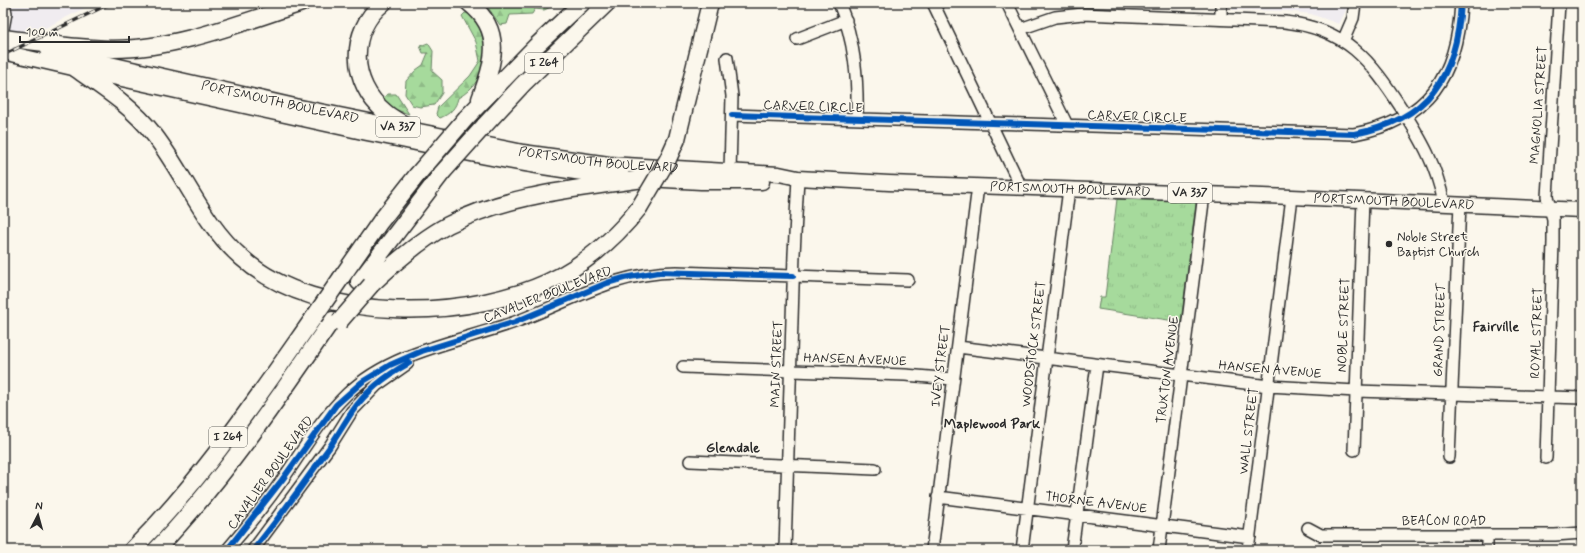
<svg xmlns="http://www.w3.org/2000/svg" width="1585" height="553" viewBox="0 0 1585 553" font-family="Mynerve,sans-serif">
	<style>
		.built { fill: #f0ecf0 }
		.forest { fill: url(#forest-firs); stroke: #688264 }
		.park { fill: url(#park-tufts); stroke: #688264 }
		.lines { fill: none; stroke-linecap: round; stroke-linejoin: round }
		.minor-casing { stroke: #2b2b2b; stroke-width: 14 }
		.major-casing { stroke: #2b2b2b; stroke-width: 17 }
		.highway-casing { stroke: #2b2b2b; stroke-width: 19 }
		.minor { stroke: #fbf7ec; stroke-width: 11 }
		.major { stroke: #fbf7ec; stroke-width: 14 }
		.highway { stroke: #fbf7ec; stroke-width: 16 }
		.rail-casing { stroke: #2b2b2b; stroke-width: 3.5 }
		.rail { stroke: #fbf7ec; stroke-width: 2; stroke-dasharray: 6; stroke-linecap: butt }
		.highway-bridge-casing { stroke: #2b2b2b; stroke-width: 19; stroke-linecap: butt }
		.highway-bridge { stroke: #fbf7ec; stroke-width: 16 }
		.cycleway-casing { stroke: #fbf7ec; stroke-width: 8 }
		.cycleway { stroke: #0057b8; stroke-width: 6 }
		.poi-dot { fill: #2b2b2b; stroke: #fbf7ec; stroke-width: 1.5 }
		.labels { text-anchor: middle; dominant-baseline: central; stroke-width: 3; stroke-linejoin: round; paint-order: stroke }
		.shield { fill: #fbf7ec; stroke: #696865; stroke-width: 1 }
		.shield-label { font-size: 12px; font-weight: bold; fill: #2b2b2b }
		.street-label { font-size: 13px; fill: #2b2b2b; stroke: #fbf7ec }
		.poi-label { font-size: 13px; fill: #2b2b2b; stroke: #fbf7ec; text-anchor: start }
		.neighbourhood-label { font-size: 14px; font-weight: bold; fill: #2b2b2b; stroke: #fbf7ec }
	</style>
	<defs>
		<pattern id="forest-firs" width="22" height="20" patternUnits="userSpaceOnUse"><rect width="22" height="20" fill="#a6da9c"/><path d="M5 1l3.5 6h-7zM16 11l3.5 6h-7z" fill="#8fbb87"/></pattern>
		<pattern id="park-tufts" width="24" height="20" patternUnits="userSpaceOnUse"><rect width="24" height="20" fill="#a6da9c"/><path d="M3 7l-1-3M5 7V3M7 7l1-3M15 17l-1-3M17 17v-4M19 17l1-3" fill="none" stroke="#8fbb87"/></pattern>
	</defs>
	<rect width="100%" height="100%" fill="#fbf7ec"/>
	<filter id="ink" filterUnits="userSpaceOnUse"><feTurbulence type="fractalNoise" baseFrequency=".025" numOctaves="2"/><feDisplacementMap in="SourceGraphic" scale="8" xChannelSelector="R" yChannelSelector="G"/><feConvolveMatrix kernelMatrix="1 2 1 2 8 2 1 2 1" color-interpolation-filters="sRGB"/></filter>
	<g filter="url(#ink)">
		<path class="built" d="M3,3h87l1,2 -62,31 -22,-6z
			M1233,3h114v5l-8,16 -28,-10 -24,-3 -55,-1z"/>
		<path class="forest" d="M485,3h75l-16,7 -9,-1 -3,5 -22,1 -3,9 -7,1z
			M465,13h6c20,27 20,67 -13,85 -2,10 -8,16 -18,20l-4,-4 2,-7 32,-31 10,-15 -4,-19 -14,-26z
			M428,43l5,8 -1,20 10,9v13l-8,12 -14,2 -8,-2 -7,-11 1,-13 10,-11 7,-5 5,-12h-5l-3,-7z
			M388,94h8l13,20 -22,-7 -6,-8z"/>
		<path class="park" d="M1117,199l77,2 2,3 -15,118 -83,-13 2,-12h5z"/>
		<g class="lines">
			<defs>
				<path id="minor" d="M839,3c16,38 19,76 18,116
					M933,3l88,184
					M1007,3l60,122
					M1221,19v-16
					M3,29l3,-16 -2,-10
					M1020,29l35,-12 28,-3 202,8c62,7 85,38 117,87 21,33 34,56 42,94
					M797,39l49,-19
					M1343,41l10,-23 2,-15
					M727,58l5,38 -2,76
					M732,115l622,19c75,-14 103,-58 107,-131
					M958,347l311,39 87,5 226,7
					M683,367l222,8 48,4
					M1354,450l9,-250
					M1449,457l11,-253
					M1546,458l7,-216v-23l-6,-22 12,-194
					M690,461l185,8
					M938,497l312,40
					M1308,528l13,7h234l27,-2
					M227,550c20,-23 39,-47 56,-71 20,-29 38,-60 64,-85 45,-43 112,-52 168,-72 57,-21 97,-49 161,-50l232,8
					M253,550l77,-104 22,-35 25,-26 30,-21
					M785,550l9,-296 4,-76
					M932,550l46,-364
					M1022,550l47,-361
					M1072,550l25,-185
					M1159,550l45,-356
					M1248,550l44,-353
					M1487,550v-15"/>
				<g id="major">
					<path id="s1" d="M48,50l247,56 228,46 86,12 170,10 19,4 91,5 403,14 290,13"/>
					<path d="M3,52c121,28 242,55 364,81 85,17 170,36 257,45"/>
					<path d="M647,179l54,3h61"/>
				</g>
				<path id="highway" d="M383,3c-35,29 -33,80 2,109 9,8 21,13 31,19
					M469,3c36,28 24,61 11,96
					M3,38c37,4 74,11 111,11 63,0 129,-27 188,-46
					M76,69c29,20 58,39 79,67 31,41 48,88 87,122 75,67 233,64 318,18 31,-17 57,-40 79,-68
					M466,118l70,-72 46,-43
					M484,126l39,-42 84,-81
					M677,139l33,-136
					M341,278l39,-56 37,-47
					M359,282l83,-109
					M371,285c24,-23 49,-45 77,-60 61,-31 128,-36 194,-46
					M132,550c70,-70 125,-152 182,-233
					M156,550c67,-70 121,-150 176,-230"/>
			</defs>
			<use href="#minor" class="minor-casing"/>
			<use href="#major" class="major-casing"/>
			<use href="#highway" class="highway-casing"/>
			<use href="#minor" class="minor"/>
			<use href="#major" class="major"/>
			<use href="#highway" class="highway"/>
			<defs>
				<path id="rail" d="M3,55l108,-52"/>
			</defs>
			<use href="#rail" class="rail-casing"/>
			<use href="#rail" class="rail"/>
			<defs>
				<path id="highway-bridge" d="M442,173l42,-47
					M417,175l49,-57
					M639,208l29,-49 9,-20
					M314,317l27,-39
					M339,322l32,-37"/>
			</defs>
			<use href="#highway-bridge" class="highway-bridge-casing"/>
			<use href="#highway-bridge" class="highway-bridge"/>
			<defs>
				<path id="cycleway" d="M732,115l622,19c75,-14 103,-58 107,-131
					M227,550l55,-70 54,-75 26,-23 28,-17 32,-14 93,-29 92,-39 17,-5 34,-6 135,4
					M253,550c27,-32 51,-68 76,-102 8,-12 15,-24 23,-36 14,-21 35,-37 57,-49"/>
			</defs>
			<use href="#cycleway" class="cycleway-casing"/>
			<use href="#cycleway" class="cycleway"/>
		</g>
	</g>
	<circle class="poi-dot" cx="1389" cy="244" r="4"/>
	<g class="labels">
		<g class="shield">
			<rect x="525" y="53" width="38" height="20" rx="3"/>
			<rect x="376" y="117" width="44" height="20" rx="3"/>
			<rect x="1168" y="183" width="44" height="20" rx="3"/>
			<rect x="209" y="427" width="38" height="20" rx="3"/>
		</g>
		<g class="shield-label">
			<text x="544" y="63">I 264</text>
			<text x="398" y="127">VA 337</text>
			<text x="1190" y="193">VA 337</text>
			<text x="228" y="437">I 264</text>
		</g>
		<g class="street-label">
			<text stroke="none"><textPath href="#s1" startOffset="238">PORTSMOUTH BOULEVARD</textPath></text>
			<text transform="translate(1539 105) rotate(-86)">MAGNOLIA STREET</text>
			<text transform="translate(813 107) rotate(2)">CARVER CIRCLE</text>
			<text transform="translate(1137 117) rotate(2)">CARVER CIRCLE</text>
			<text stroke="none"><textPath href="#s1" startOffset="562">PORTSMOUTH BOULEVARD</textPath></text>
			<text stroke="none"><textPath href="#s1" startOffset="1035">PORTSMOUTH BOULEVARD</textPath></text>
			<text stroke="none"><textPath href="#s1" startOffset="1359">PORTSMOUTH BOULEVARD</textPath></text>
			<text transform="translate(548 295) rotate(-21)">CAVALIER BOULEVARD</text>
			<text transform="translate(1344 325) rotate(-88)">NOBLE STREET</text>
			<text transform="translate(1440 330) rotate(-88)">GRAND STREET</text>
			<text transform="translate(1537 333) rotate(-88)">ROYAL STREET</text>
			<text transform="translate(1034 344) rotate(-83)">WOODSTOCK STREET</text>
			<text transform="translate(855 360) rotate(2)">HANSEN AVENUE</text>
			<text transform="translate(777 364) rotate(-88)">MAIN STREET</text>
			<text transform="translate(941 366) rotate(-83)">IVEY STREET</text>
			<text transform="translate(1168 370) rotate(-83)">TRUXTON AVENUE</text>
			<text transform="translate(1270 370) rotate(5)">HANSEN AVENUE</text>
			<text transform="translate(1249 431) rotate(-83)">WALL STREET</text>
			<text transform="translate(271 473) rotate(-54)">CAVALIER BOULEVARD</text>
			<text transform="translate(1096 503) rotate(7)">THORNE AVENUE</text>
			<text x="1444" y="521">BEACON ROAD</text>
		</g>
		<g class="poi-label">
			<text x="1397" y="237">Noble Street<tspan x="1397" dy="15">Baptist Church</tspan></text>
		</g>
		<g class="neighbourhood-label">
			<text x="1496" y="327">Fairville</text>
			<text x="992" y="424">Maplewood Park</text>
			<text x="733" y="448">Glendale</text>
		</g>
	</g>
	<rect width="1585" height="553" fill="none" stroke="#fbf7ec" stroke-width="16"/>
	<rect x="8" y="8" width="1569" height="537" fill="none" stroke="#2b2b2b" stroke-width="1.5" filter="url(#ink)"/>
	<g transform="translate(38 515) rotate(6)" stroke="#fbf7ec" stroke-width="3" paint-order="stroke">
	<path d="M0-3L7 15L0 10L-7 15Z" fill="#2b2b2b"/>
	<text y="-6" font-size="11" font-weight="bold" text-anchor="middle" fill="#2b2b2b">N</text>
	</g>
	<path d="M20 36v6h109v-6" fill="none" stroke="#2b2b2b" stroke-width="2"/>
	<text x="26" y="36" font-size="12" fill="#2b2b2b" stroke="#fbf7ec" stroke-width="3" paint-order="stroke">100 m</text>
</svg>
